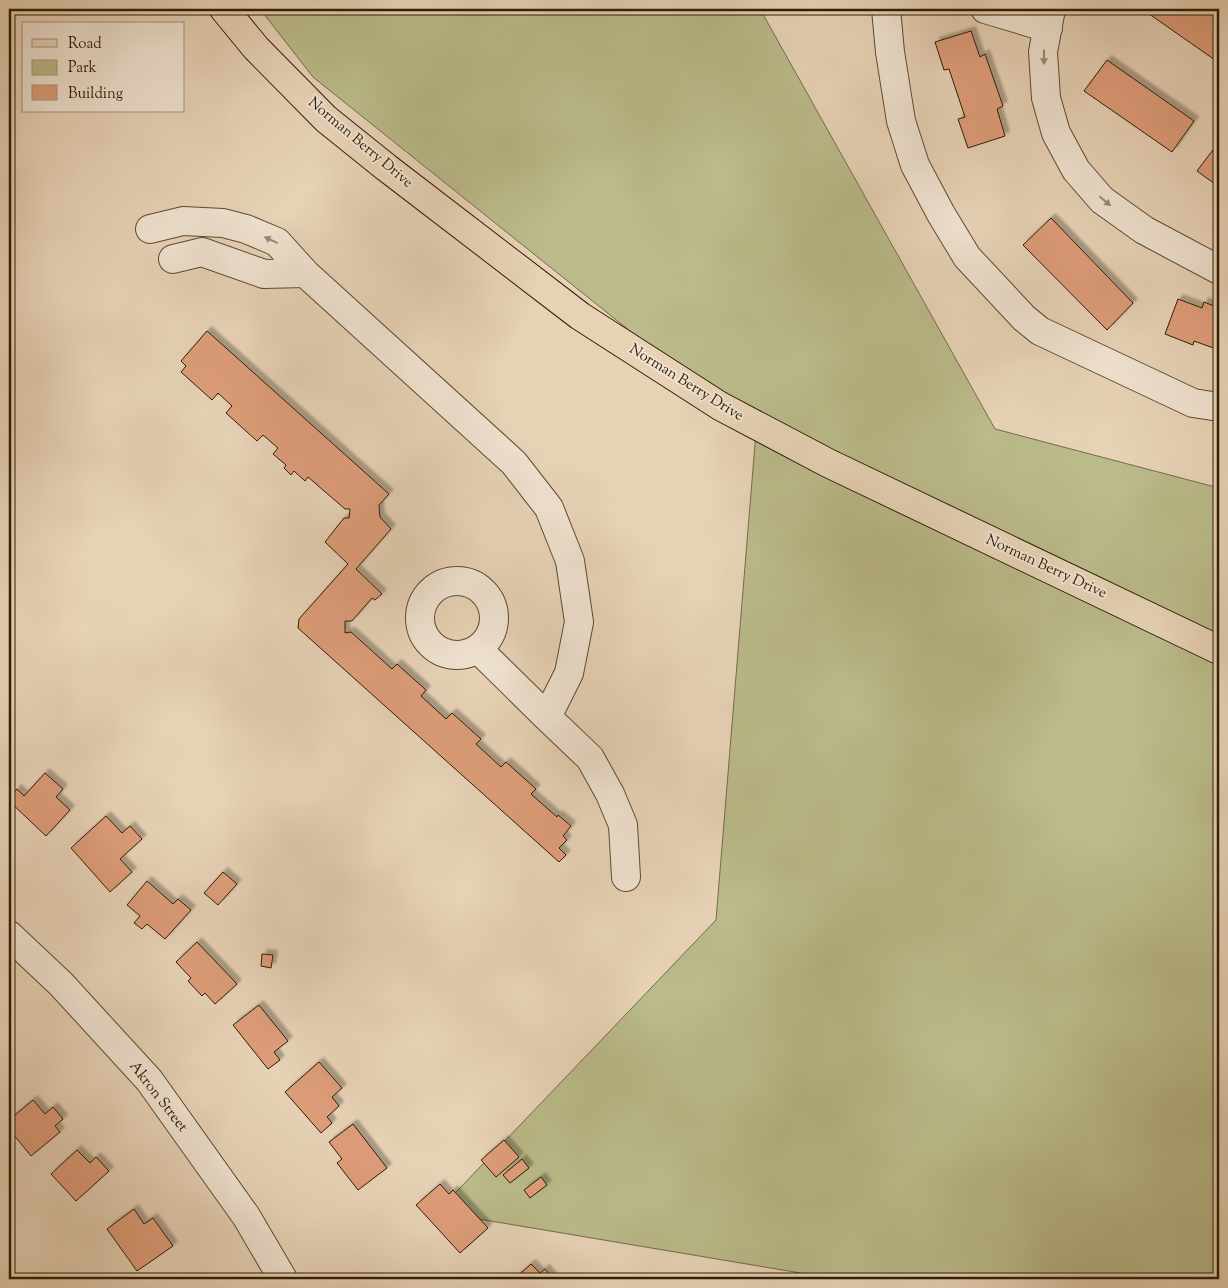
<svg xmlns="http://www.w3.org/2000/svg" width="1228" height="1288" viewBox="0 0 1228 1288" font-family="'Sorts Mill Goudy',serif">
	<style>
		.green { fill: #baba8a; stroke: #746c47 }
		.building { fill: #de9d7a; stroke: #2e1e04; filter: url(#shadow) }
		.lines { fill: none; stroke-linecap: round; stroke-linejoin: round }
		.minor-casing { stroke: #5c4b30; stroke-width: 30 }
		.major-casing { stroke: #2e1e04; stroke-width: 30 }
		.minor { stroke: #efe2d0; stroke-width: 28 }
		.major { stroke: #e7d2b6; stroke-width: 28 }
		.oneway { fill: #988a74 }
		.labels { text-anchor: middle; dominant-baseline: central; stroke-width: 4; stroke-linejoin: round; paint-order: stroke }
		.street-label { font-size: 15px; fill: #2e1e04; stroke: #efe2d0 }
	</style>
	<defs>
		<filter id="shadow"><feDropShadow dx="4.5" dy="-4.5" stdDeviation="1" flood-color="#0004"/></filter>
	</defs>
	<rect width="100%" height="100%" fill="#e7d2b6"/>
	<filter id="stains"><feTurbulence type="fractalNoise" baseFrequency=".004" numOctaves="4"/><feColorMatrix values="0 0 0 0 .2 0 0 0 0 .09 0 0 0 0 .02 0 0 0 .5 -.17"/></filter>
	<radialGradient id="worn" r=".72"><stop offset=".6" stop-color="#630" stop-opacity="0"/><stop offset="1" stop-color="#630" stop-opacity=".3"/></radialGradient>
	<path class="green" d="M260,9h500l235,420 224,59v791h-383l-399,-67 279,-292 40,-488 -443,-355z"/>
	<path class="building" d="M1142,9h66l11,8v37l-4,6z
		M971,31l9,26 5,-3 18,52 -6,3 8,27 -37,12 -10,-29 7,-2 -16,-48 -5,1 -9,-28z
		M1107,60l87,61 -22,31 -88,-61z
		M1219,142v45l-22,-16z
		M1051,218l82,85 -26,27 -84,-85z
		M1178,299l24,9 2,-6 15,6v42l-25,-9 -1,4 -28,-11z
		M207,331l182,163 -10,11 1,12 11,12 -35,40 26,25 -7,6 -3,-2 -20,23h-7v12l6,-1 41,37 5,-5 29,26 -5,6 25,23 6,-6 29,26 -5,5 25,23 5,-5 30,27 -5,5 26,23 1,-2 13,11 -8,10 4,4 -8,8 7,7 -7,7 -261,-234 1,-9 49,-55 -23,-22 19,-24h5l1,-9h-5l-37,-32 -3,4 -11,-10 -3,4 -7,-7 2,-3 -13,-11 5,-6 -15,-13 -6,6 -31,-28 6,-7 -14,-13 -6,7 -31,-28 5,-6 -5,-5z
		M45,773l18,16 -7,8 14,13 -24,26 -37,-35v-3l8,-9 7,7z
		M106,816l16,17 8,-7 12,13 -22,20 12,13 -22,20 -39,-44z
		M223,872l14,12 -19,21 -14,-12z
		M147,881l26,23 5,-5 13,11 -26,29 -18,-15 -5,5 -8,-6 6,-7 -13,-11z
		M197,942l40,42 -22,20 -10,-11 -3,3 -14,-15 3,-3 -15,-16z
		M262,954l11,1 -2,13 -10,-2z
		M259,1005l29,36 -14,11 6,8 -12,9 -35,-44z
		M319,1062l23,26 -10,9 7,9 -12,11 5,6 -11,10 -36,-41z
		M33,1100l12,14 8,-7 10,12 -8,7 5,6 -29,24 -22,-27v-9z
		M353,1124l34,44 -29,22 -21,-27 5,-4 -13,-17z
		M504,1140l15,17 -23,20 -15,-17z
		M77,1150l13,13 6,-6 13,14 -33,30 -25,-27z
		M522,1159l7,9 -19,15 -7,-8z
		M541,1177l6,8 -17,13 -6,-8z
		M440,1184l9,10 4,-4 35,38 -28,25 -44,-48z
		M134,1209l10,15 9,-6 20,28 -36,25 -30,-42z
		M531,1264l9,9 5,-4 9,10h-40z"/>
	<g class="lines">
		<defs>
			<path id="minor" d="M886,9l4,43 11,69 14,44 26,49 26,43 57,61 16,13 153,72 26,4
				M985,9l63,19
				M1051,9l-8,43 3,46 10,35 20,37 26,30 42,30 75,40
				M150,229l33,-8 40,2 23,6 31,13 28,31 209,190 35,45 21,53 9,61 -10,51 -22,44
				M173,259l29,-7 62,22 41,-1
				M420 618a37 37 0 1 1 74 0a37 37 0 1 1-74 0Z
				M478,649l69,68 43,41 20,36 13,31 3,52
				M9,935l52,49 88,96 97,136 37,63"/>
			<path id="major" d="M224,9l32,39 70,71 61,49 193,148 140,90 108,57 391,187"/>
		</defs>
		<use href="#minor" class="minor-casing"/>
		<use href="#major" class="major-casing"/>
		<use href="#minor" class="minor"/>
		<use href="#major" class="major"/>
	</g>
	<defs><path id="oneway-solid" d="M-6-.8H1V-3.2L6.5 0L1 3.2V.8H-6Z" transform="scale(1.25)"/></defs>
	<g class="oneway">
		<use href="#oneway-solid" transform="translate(1044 57) rotate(90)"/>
		<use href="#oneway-solid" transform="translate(1105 201) rotate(40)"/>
		<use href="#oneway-solid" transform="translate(271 240) rotate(-155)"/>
	</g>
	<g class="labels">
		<g class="street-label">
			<text transform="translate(360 143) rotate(40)">Norman Berry Drive</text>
			<text transform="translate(686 383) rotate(32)">Norman Berry Drive</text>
			<text transform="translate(1046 567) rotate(25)">Norman Berry Drive</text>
			<text transform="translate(158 1097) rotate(52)">Akron Street</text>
		</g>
	</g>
	<rect width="1228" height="1288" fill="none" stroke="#e7d2b6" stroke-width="30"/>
	<rect x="10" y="10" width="1208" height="1268" fill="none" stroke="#2e1e04" stroke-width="2.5"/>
	<rect x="15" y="15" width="1198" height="1258" fill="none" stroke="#2e1e04"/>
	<rect x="22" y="22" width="162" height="90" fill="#efe2d0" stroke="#a2947e"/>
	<rect x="32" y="39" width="25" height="8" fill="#e7d2b6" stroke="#a2947e"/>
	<text x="68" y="48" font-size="15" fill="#2e1e04">Road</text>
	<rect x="32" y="60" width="25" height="15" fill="#baba8a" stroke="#a2947e"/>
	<text x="68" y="72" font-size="15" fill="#2e1e04">Park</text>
	<rect x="32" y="85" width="25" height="15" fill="#de9d7a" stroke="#a2947e"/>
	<text x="68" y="98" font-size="15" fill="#2e1e04">Building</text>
	<rect width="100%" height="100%" filter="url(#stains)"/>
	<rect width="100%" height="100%" fill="url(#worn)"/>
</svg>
